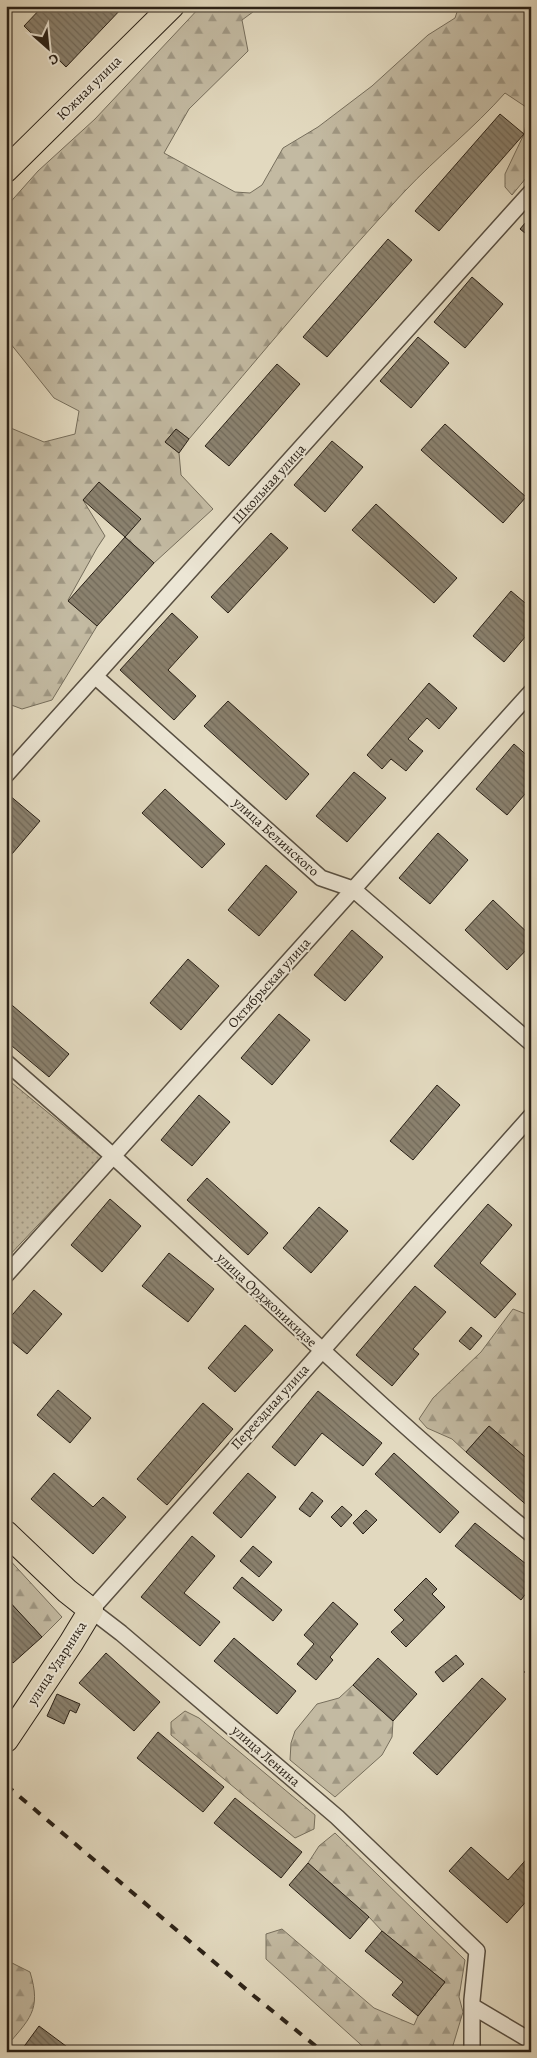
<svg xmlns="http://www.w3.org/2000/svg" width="537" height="2058" viewBox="0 0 537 2058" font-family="Alegreya,serif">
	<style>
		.forest { fill: url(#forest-firs); stroke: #766e5c }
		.park { fill: url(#park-dots); stroke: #766e5c }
		.building { fill: url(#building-back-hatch); stroke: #2a2117 }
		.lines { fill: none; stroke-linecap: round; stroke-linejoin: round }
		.minor-casing { stroke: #584f41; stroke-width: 18 }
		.primary-casing { stroke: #2a2117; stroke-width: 26 }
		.minor { stroke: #ece6d5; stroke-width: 15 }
		.primary { stroke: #e2d9bf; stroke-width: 24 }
		.rail { stroke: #2a2117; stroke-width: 4; stroke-dasharray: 9 9; stroke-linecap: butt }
		.labels { text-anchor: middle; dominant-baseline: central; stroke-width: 4; stroke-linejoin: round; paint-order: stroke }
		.street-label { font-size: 14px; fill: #2a2117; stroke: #ece6d5 }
	</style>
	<defs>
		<pattern id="forest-firs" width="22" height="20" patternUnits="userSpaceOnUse" patternTransform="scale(1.25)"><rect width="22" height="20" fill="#c3baa2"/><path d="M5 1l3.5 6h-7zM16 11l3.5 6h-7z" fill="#9f9783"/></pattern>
		<pattern id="park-dots" width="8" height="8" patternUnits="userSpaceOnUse" patternTransform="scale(1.25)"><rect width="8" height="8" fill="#c3baa2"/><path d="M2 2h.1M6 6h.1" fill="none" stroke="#9f9783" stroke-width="1.8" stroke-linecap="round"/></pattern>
		<pattern id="building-back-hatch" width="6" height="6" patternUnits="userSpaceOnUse" patternTransform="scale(1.25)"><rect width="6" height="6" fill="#8a816e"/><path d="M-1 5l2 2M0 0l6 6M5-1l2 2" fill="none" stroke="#716959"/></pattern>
	</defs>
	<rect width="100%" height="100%" fill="#e2d9bf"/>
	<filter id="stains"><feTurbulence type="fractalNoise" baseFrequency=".004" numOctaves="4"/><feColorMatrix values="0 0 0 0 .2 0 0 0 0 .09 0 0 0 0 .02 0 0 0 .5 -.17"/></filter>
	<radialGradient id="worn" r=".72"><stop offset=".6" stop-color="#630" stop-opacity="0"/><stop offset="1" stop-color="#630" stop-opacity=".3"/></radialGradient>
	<path class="forest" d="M201,6h60l-19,14 6,31 -59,58 -25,44 71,39 15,1 12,-8 21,-37 35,-21 54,-41 56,-51 27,-17 4,-12h72v166l-19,23 -7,-8v-13l19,-40 5,-25 -24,-16c-31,35 -68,64 -100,98 -75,80 -145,165 -216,248l-13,-10 -11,13 14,11 2,22 32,34 -59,54 -29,-26 15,-18 -41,-36 -16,17 22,36 -8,12 -29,52 29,26 -45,74 -30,9 -16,-6v-277l38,16 31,-8 4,-23 -25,-13 -48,-60v-131l32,-36 57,-52z
		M513,1309l18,7v146l-42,-36 -23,26 -14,-13 -25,-11 -8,-9 14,-21 48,-46z
		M6,1556l56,61 -20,20 -36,-39z
		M353,1685l40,36 -1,16 -10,18 -47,42 -45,-37 1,-17 4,-12 22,-27 22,-6z
		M185,1711l14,7 116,97 -1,14 -19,9 -124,-103v-13z
		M335,1833l130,127 -6,37 4,15 -12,40h-82l-103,-93v-25l16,-5 92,79 40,17 4,-9 27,-34 -63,-51 -13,-14 -61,-54 11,-17z
		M6,1962h4l20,10c12,39 -1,47 -24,75z"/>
	<path class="park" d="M6,1078l96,79 -96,102z"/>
	<path class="building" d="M43,6h81l-58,61 -42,-41z
		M500,114l24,20 -85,97 -24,-20z
		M531,216v22l-11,-9z
		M388,239l24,21 -85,97 -24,-20z
		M472,277l31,27 -38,44 -31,-26z
		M418,337l31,26 -38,45 -31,-27z
		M277,364l23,20 -71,82 -24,-20z
		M445,424l81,73 -23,26 -82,-73z
		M176,429l13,10 -10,14 -14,-11z
		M332,441l31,26 -38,45 -31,-27z
		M99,482l42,37 -16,18 -42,-37z
		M376,504l81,74 -23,25 -82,-73z
		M271,533l17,15 -60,65 -17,-16z
		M125,537l29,26 -57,63 -29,-25z
		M511,591l20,17v22l-27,32 -31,-26z
		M172,613l26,24 -30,33 28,26 -22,24 -54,-50z
		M429,683l28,25 -18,21 -12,-11 -19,21 15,12 -17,20 -15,-12 -9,10 -15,-14z
		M228,701l81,73 -23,26 -82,-74z
		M514,744l17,15v28l-24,28 -31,-26z
		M354,772l32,26 -39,44 -31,-26z
		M165,789l60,55 -23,24 -60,-55z
		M9,795l31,26 -34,40v-63z
		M438,833l30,27 -38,44 -31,-26z
		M266,865l31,27 -38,44 -31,-26z
		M493,900l38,36v9l-24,25 -42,-40z
		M352,930l31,27 -38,44 -31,-26z
		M188,959l31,27 -38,44 -31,-27z
		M6,1000l63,54 -20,23 -43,-36z
		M279,1014l31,26 -38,45 -31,-27z
		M437,1085l23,20 -47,55 -23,-19z
		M199,1095l31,27 -38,44 -31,-26z
		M207,1178l61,55 -20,22 -61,-55z
		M110,1199l31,27 -39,46 -31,-27z
		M488,1204l24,21 -32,38 36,31 -21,24 -61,-52z
		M319,1207l29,24 -37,42 -28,-25z
		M169,1253l45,36 -26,33 -46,-36z
		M415,1286l31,26 -33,37 6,5 -27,32 -36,-31z
		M34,1290l28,24 -35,40 -21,-17v-15z
		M245,1325l28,25 -38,42 -27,-24z
		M471,1327l11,9 -12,14 -11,-9z
		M58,1390l33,28 -21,25 -33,-28z
		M318,1391l64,52 -19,23 -41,-33 -27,33 -23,-19z
		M203,1403l30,26 -66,76 -30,-26z
		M489,1426l42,36v47l-65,-57z
		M394,1453l65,59 -19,21 -65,-59z
		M54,1473l39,34 10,-10 23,20 -33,37 -62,-55z
		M248,1473l28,24 -35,41 -28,-25z
		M312,1492l11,9 -13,16 -11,-8z
		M342,1506l10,9 -11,12 -10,-10z
		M366,1510l11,10 -14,14 -10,-11z
		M475,1523l56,45v19l-10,13 -66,-54z
		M192,1536l23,20 -31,37 36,29 -20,24 -59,-49z
		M253,1546l19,16 -13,15 -19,-16z
		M242,1577l40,33 -9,11 -40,-33z
		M426,1578l11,11 -5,5 13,13 -39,40 -15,-15 13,-12 -10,-10z
		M6,1598l36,39 -29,26 -7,-7z
		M333,1602l25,22 -28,33 3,3 -17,20 -19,-16 17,-20 -10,-9z
		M234,1638l62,53 -19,23 -63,-53z
		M106,1653l54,49 -26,29 -55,-48z
		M456,1655l8,9 -21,18 -8,-10z
		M378,1658l39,36 -24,27 -40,-36z
		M531,1665v14l-7,-7z
		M482,1678l24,21 -69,76 -24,-22z
		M57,1694l23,10 -4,9 -6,-3 -6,14 -17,-8z
		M158,1732l66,55 -21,25 -66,-54z
		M235,1798l67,54 -21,26 -67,-55z
		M471,1847l37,33 23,-26v42l-24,27 -58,-52z
		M308,1863l61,54 -19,22 -61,-54z
		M382,1931l63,51 -27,34 -26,-21 11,-13 -38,-31z
		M39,2026l35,26h-54z"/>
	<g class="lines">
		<defs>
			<path id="minor" d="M96,677l225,201 32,11 178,154
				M6,775l525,-583
				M6,1062c36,32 73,63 108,95 138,126 272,258 417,377
				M6,1275l525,-583
				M472,2006l59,35
				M472,2052v-52l5,-49 -140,-134 -216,-184 -30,-23 440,-494"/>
			<path id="primary" d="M6,170l166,-164
				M6,1533l61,58 24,19 -20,33 -65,97"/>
		</defs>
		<use href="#minor" class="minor-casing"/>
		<use href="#primary" class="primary-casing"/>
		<use href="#minor" class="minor"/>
		<use href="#primary" class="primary"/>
		<path class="rail" d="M6,1785l248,211 69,56"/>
	</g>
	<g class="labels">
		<g class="street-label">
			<text transform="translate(89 88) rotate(-45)">Южная улица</text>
			<text transform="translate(269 484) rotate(-48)">Школьная улица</text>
			<text transform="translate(276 837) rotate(42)">улица Белинского</text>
			<text transform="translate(269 983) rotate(-48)">Октябрьская улица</text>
			<text transform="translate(267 1300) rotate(43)">улица Орджоникидзе</text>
			<text transform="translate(270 1407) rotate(-48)">Переездная улица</text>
			<text transform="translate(57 1663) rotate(-57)">улица Ударника</text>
			<text transform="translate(266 1756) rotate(41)">улица Ленина</text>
		</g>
	</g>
	<rect width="537" height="2058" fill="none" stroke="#e2d9bf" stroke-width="25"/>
	<rect x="8" y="8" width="522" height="2043" fill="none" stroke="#2a2117" stroke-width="2.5"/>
	<rect x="12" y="12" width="512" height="2033" fill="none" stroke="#2a2117"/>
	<g transform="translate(48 48) rotate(153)" stroke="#ece6d5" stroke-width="4" paint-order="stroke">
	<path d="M0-4L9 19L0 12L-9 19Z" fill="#2a2117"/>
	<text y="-8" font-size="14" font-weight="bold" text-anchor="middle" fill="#2a2117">С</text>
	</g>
	<rect width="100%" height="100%" filter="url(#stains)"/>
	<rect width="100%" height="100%" fill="url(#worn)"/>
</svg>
